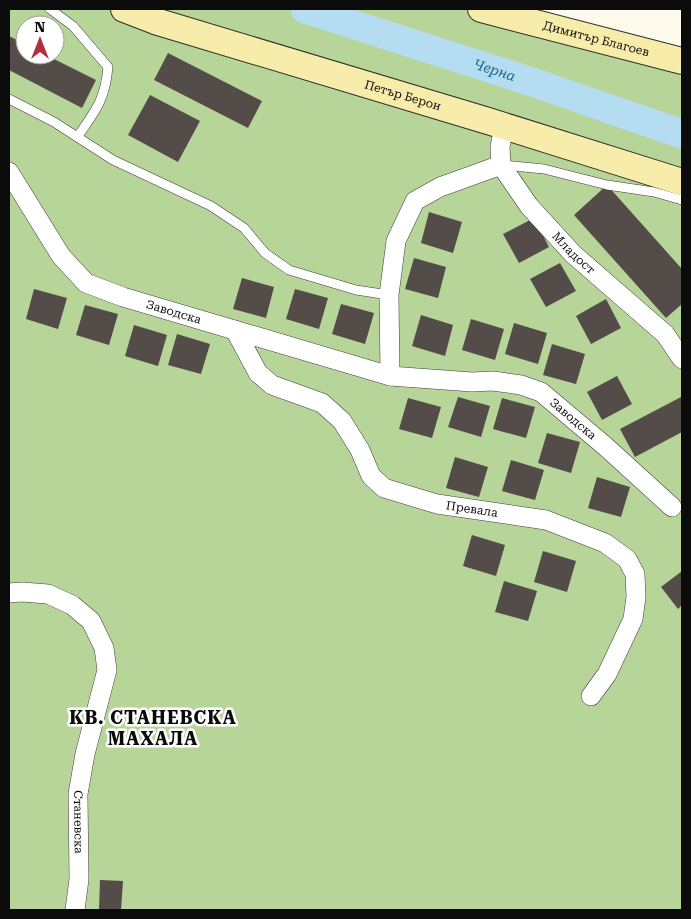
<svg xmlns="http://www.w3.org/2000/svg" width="691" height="919" viewBox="0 0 691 919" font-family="'Roboto Serif',serif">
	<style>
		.forest { fill: #b7d499; fill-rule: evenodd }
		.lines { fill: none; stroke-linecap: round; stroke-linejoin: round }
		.river { stroke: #b4ddf1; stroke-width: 29 }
		.building { fill: #534c49 }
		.lane-casing { stroke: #3e3e3e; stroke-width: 10 }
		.street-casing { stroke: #3e3e3e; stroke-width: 20 }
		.secondary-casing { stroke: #2d2d2d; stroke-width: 28 }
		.lane { stroke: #fff; stroke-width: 9 }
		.street { stroke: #fff; stroke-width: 19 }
		.secondary { stroke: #f8ecab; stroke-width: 26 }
		.labels { text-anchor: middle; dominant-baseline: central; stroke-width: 5; stroke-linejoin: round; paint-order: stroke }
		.street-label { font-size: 12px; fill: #0b0b0b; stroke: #fff }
		.water-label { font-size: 14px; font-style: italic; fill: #1f6692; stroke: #fff }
		.district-label { font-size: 18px; font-weight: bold; letter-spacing: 1px; fill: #0b0b0b; stroke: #fff }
	</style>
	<rect width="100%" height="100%" fill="#fdf9eb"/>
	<path class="forest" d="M9,9h513l160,47v854h-673zM25,25h30v30h-30z"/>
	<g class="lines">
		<path class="river" id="s1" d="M305,9l221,71 156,54"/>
	</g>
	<path class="building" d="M9,36l16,8v11h21l50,25 -14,28 -73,-38z
		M168,53l94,48 -14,27 -94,-48z
		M150,95l50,26 -22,41 -50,-27z
		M607,185l75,84v35l-16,14 -92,-103z
		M429,212l33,10 -9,31 -32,-10z
		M534,218l15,29 -30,16 -16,-29z
		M414,258l32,9 -8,31 -33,-9z
		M560,263l16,28 -30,16 -16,-28z
		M242,278l32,9 -8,31 -33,-9z
		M34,289l33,9 -9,31 -32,-10z
		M295,289l33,9 -9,31 -33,-10z
		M606,299l15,29 -30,16 -15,-28z
		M341,304l33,9 -9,31 -33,-10z
		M85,305l33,9 -9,31 -33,-10z
		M421,315l32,10 -8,31 -33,-10z
		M471,319l33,10 -9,31 -33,-10z
		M514,323l33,10 -9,31 -33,-10z
		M134,325l33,10 -9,31 -33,-10z
		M177,334l33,10 -9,30 -33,-9z
		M552,344l33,10 -9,30 -33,-9z
		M617,376l15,28 -30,16 -15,-28z
		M458,397l32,9 -9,31 -33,-10z
		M681,397l1,2v33l-47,25 -15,-28z
		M408,398l33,9 -9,31 -33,-9z
		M502,398l33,9 -9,31 -33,-9z
		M547,433l33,9 -9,31 -33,-10z
		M455,457l33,10 -9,30 -33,-9z
		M511,460l33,10 -9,30 -33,-9z
		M597,477l33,10 -9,30 -33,-9z
		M472,535l33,10 -9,31 -33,-10z
		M543,551l33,10 -9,31 -33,-10z
		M682,571v34l-4,4 -17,-22z
		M504,581l33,10 -9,30 -33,-9z
		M100,880l23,1 -2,29h-22z"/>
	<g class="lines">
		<defs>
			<path id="lane" d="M50,9l23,17 35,41c-3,33 -12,43 -30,69
				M9,99l45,23 59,38 98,46 33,22 21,25 24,17 67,20 33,5
				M502,165l42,4 63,16 47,7 28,8"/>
			<g id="street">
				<path id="s2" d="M504,126l-4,21 1,18 28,41 44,48 92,80 17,25"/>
				<path id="s3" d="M9,172l52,84 25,27 37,14 267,79 82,6 21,-1 28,4 20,7 64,54 67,61"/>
				<path id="s4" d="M235,330l23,43 14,12 50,18 20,18 18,29 11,26 13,12 53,16 109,16 59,23 22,16 8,15 1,23 -3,22 -26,55 -16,22"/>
				<path d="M390,376l-1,-81 7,-54 19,-40 25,-14 61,-22"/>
				<path id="s5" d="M9,593l13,-1 26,2 24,11 19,16 13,27 3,22 -22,84 -7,40 1,85 -4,31"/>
			</g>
			<g id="secondary">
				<path id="s6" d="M124,9l31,12 333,100 194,61"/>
				<path id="s7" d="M481,9l201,52"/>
			</g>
		</defs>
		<use href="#lane" class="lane-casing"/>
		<use href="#street" class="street-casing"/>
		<use href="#secondary" class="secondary-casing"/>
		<use href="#lane" class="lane"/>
		<use href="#street" class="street"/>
		<use href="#secondary" class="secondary"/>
	</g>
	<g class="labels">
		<g class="street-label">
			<text stroke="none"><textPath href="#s7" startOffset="119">Димитър Благоев</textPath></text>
			<text stroke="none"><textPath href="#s6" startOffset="292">Петър Берон</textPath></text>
			<text stroke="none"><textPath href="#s2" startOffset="154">Младост</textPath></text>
			<text stroke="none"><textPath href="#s3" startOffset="228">Заводска</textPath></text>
			<text stroke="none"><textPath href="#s3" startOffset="648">Заводска</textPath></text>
			<text stroke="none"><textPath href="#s4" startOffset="318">Превала</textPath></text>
			<text stroke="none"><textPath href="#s5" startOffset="298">Станевска</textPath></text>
		</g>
		<g class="water-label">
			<text stroke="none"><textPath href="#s1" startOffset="199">Черна</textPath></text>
		</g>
		<g class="district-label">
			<text x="153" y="717">КВ. СТАНЕВСКА<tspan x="153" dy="21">МАХАЛА</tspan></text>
		</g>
	</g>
	<rect width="691" height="919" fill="none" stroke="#0b0b0b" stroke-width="20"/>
	<g transform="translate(40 40)"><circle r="24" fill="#ffffff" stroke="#9d9d9d"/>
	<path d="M0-4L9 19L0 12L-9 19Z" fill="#b02f3c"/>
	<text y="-8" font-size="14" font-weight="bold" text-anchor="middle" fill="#0b0b0b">N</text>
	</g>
</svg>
